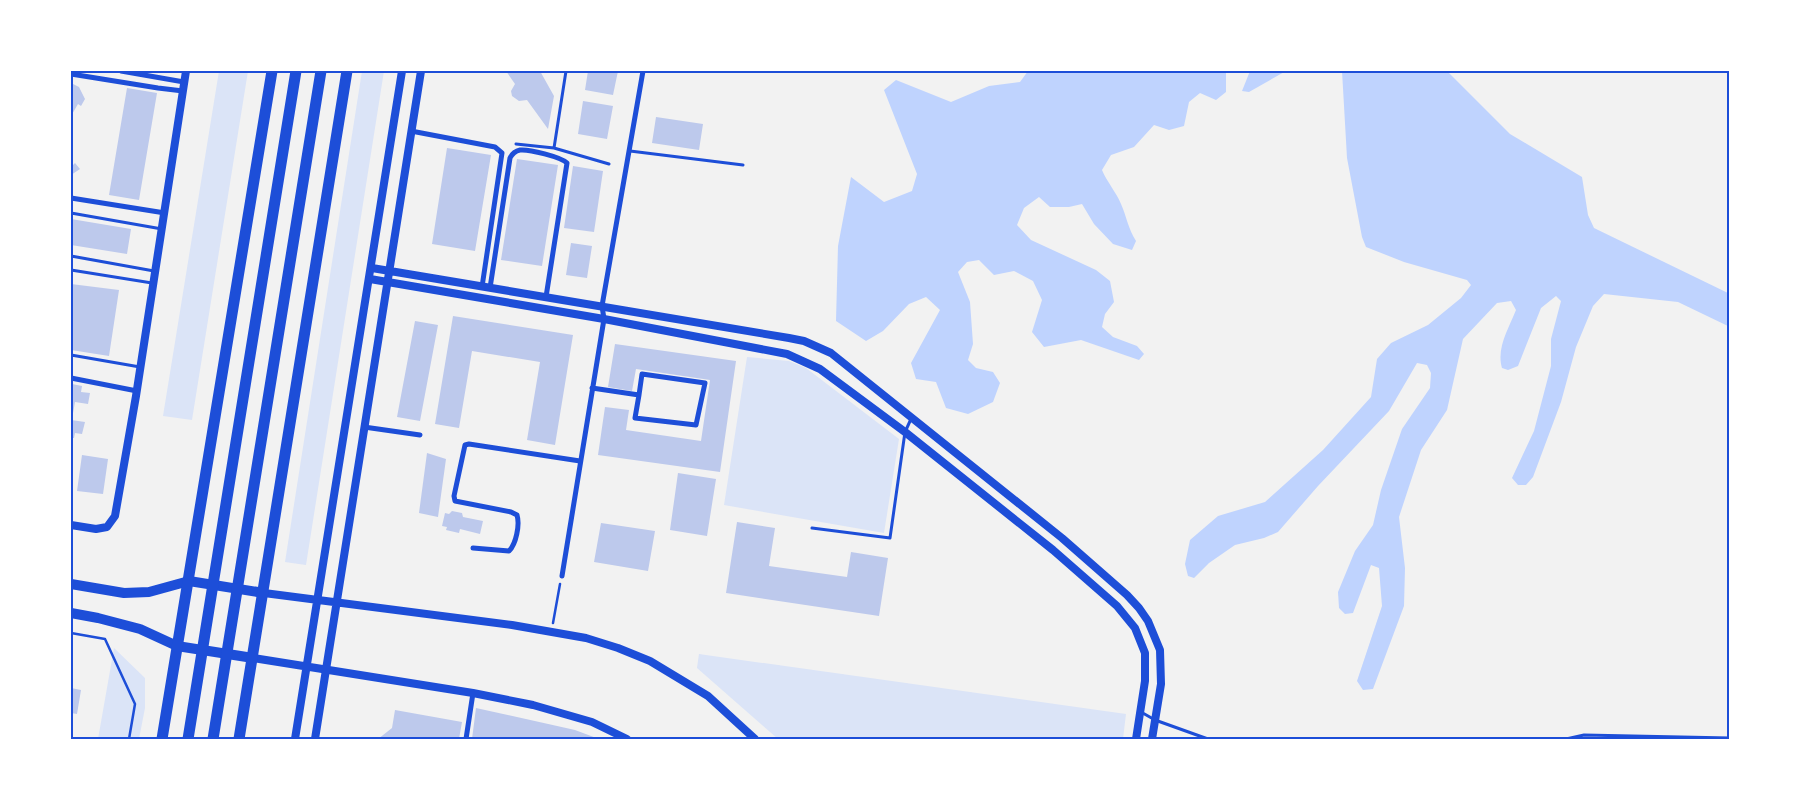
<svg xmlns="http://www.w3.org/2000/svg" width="1801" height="810" viewBox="0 0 1801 810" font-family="Raleway,sans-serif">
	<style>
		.green { fill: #dbe4f7 }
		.water { fill: #bfd3fe }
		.building { fill: #bdc9ec }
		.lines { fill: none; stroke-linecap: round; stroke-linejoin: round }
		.path { stroke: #1d4ed8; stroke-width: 2.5 }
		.service { stroke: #1d4ed8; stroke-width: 3 }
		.minor { stroke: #1d4ed8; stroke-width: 5 }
		.tertiary { stroke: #1d4ed8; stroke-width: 8 }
		.primary { stroke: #1d4ed8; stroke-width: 10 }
		.motorway { stroke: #1d4ed8; stroke-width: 11 }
		.neatline { fill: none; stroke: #1d4ed8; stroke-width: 2 }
	</style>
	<rect width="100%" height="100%" fill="#f2f2f2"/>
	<path class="green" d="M219,71h29l-56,349 -29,-4z
		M362,71h22l-78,494 -21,-3z
		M747,357l42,4 17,7 93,71 -15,94 -160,-28z
		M114,648l31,30v30l-6,31h-41z
		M699,654l427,60 -3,25h-345l-81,-71z"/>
	<path class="water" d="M1028,71h198v21l-10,8 -16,-7 -11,9 -5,24 -15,4 -15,-5 -20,22 -23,8 -9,15c5,12 14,22 19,34 6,14 7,24 15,37l-4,9 -19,-6 -19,-20 -12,-20 -13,3h-19l-11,-10 -15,11 -7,17 14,15 65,30 14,11 4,21 -9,12 -3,13 11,10 24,9 7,8 -5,6 -58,-20 -37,7 -12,-15 10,-32 -9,-19 -19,-10 -20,4 -15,-15 -12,2 -9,10 12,30 3,42 -5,16 8,8 17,4 7,11 -7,19 -25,12 -22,-6 -10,-26 -20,-3 -5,-16 29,-53 -14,-13 -17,7 -26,27 -17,10 -30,-20 2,-75 13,-69 33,25 28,-11 5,-17 -33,-84 12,-10 55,22 38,-16 31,-4z
		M1250,71h36l-37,21 -7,-1z
		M1342,71h105l63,63 72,43 6,38 6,13 136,66v33l-52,-25 -74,-8 -11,12 -17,41 -15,55 -28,75 -7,8h-8l-6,-7 22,-47 17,-65v-27l10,-38 -5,-5 -15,12 -23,58 -10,4 -6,-2c-6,-20 7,-40 14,-58l-5,-9 -14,2 -34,36 -16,71 -26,40 -22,67 6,51 -1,38 -31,83 -10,1 -6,-9 25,-75 -3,-38 -8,-3 -18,48 -8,1 -6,-6 -1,-16 17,-41 18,-26 8,-35 21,-61 28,-41 1,-15 -4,-8 -10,-2 -28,48 -71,75 -40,46 -14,6 -29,7 -26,18 -15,15 -6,-2 -3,-12 5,-24 28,-24 47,-14 58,-52 48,-53 6,-38 14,-16 37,-18 33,-27 10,-13 -4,-5 -63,-18 -38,-15 -4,-10 -15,-79z"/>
	<path class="building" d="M506,71h34l14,25 -6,33 -21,-29 -8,1 -7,-5 -1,-5 4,-7z
		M588,71h30l-5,24 -28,-5z
		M71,83l8,4 6,12 -4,7 -3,-2 -7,12z
		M127,88l30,5 -18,107 -30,-5z
		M583,101l30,5 -6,33 -29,-5z
		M656,117l47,7 -4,26 -47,-7z
		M447,148l44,7 -16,96 -43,-7z
		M517,159l41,6 -16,101 -41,-6z
		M75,163l5,6 -9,6v-8z
		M573,166l30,5 -9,61 -30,-4z
		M71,219l60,10 -4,25 -56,-9z
		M571,243l21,3 -5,32 -21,-3z
		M71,284l48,6 -10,66 -38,-6z
		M453,316l120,19 -18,110 -28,-5 13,-78 -68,-11 -13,77 -24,-4z
		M415,321l23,4 -18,96 -23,-4z
		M615,344l121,17 -16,111 -122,-17 7,-48 24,3 -3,20 75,11 9,-61 -74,-11 -4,22 -24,-4z
		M72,384l10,2 -1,6 9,1 -2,11 -13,-2 -3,17z
		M71,420l14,2 -3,12 -7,-1 -1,5h-3z
		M427,453l19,6 -8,58 -19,-4z
		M82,455l26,4 -5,35 -26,-3z
		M678,473l38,6 -9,57 -37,-6z
		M452,511l10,2 1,4 20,4 -3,13 -20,-5 -1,4 -13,-3 1,-3 -5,-1 3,-13 4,1z
		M737,522l38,6 -6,38 78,11 4,-25 37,6 -9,58 -153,-23z
		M601,523l54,8 -7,40 -54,-9z
		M71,688l10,2 -4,24 -6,-1z
		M476,708l99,22 24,9h-127z
		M395,710l67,12 -3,17h-81l14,-11z"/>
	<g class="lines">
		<path class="path" d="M553,623l7,-39
			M71,633l34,6 30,65 -6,35"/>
		<path class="service" d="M516,144l38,4 55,16
			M554,148l12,-77
			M630,151l113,14
			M71,213l91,16
			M71,256l83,15
			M71,270l81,13
			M71,355l69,12
			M812,528l78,10 15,-106 6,-13
			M1141,712l14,8 53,19
			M1566,739l18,-4 146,3"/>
		<path class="minor" d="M121,71l63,11
			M71,74l87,14 25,3
			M411,131l84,16 7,6 -20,134
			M71,198l94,15
			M490,288l20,-130c2,-4 5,-7 10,-8 9,-1 41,7 47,13l-21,134
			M71,378l66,13
			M592,388l47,7 -4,23 61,7 9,-42 -63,-9 -3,21
			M364,427l56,8
			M473,548l36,3c7,-7 11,-26 8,-36l-6,-3 -56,-11 -1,-5 11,-51 4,-1 111,17
			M562,576l42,-257 -2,-13 41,-235
			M466,739l7,-46"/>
		<path class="tertiary" d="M372,268l417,70 15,3 27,12 231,185 65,57 12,13 9,13 12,29 1,34 -9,55
			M370,279l234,40 183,35 33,15 85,63 148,118 64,56 18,22 10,25v28l-9,58
			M71,525l25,4 11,-2 8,-11 21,-120 50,-325
			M264,593l248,32 74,13 32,10 32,13 58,35 47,43
			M253,658l220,35 60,12 59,17 35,17
			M295,739l107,-668
			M315,739l106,-668"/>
		<path class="primary" d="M71,584l53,9 25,-1 40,-11 75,12
			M71,613l27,5 42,11 37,17 76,12"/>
		<path class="motorway" d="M162,739l110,-668
			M188,739l108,-668
			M213,739l108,-668
			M239,739l108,-668"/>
	</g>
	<rect width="1801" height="810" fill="none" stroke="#ffffff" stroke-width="145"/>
	<rect x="72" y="72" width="1656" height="666" class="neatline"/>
</svg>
